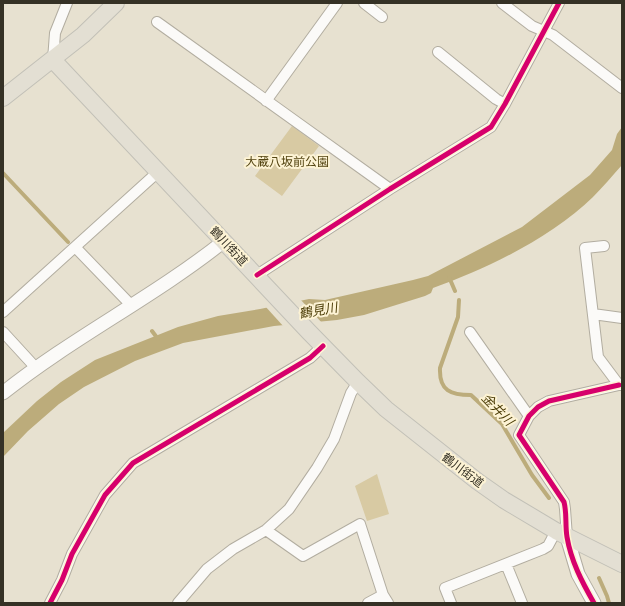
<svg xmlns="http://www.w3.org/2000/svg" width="625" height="606" viewBox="0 0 625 606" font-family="'Titillium Web','Noto Sans JP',sans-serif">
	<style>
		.green { fill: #d8caa3 }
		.water { fill: #bcac7b }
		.pier { fill: #e7e1d0 }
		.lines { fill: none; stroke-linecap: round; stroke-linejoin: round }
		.stream { stroke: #bcac7b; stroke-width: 4 }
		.minor-casing { stroke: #b2ada0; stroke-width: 12 }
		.tertiary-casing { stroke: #b2ada0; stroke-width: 15 }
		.primary-casing { stroke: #c2c0b7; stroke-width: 18 }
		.minor { stroke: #fbfaf8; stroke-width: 10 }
		.tertiary { stroke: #fbfaf8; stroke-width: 13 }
		.primary { stroke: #e3dfd3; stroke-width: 16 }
		.cycleway-casing { stroke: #fdf3d4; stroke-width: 8 }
		.cycleway { stroke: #d6006c; stroke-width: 5 }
		.labels { text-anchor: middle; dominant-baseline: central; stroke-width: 4; stroke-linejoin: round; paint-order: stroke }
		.park-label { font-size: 12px; fill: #544512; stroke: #fdf3d4 }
		.street-label { font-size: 12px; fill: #353125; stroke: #fdf3d4 }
		.water-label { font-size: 13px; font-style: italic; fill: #4a3b05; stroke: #fdf3d4 }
	</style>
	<rect width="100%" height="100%" fill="#e7e1d0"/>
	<path class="green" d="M292,126l27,20 -37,50 -27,-20z
		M377,474l12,40 -22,7 -12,-35z"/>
	<path class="water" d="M622,127v38c-10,11 -19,22 -29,32 -41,40 -106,72 -160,91l-2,5 -6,3 -61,19 -27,5 -63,6 -91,17 -48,18 -51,26 -25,17 -31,27 -25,26v-24l34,-32 24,-19 34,-22 83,-33 40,-11 42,-7 49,-10 16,1 88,-20 15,-4 94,-49 68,-52 22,-25 5,-16z"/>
	<path class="pier" d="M300,299l23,25 -39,3 -19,-21z"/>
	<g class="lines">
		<path class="stream" d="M3,173l65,69
			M449,277l6,14
			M459,300l-1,17 -18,51c-1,23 11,27 31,27l31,29 30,51 17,23
			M152,331l6,8
			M599,578l8,18 2,7"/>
		<defs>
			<path id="minor" d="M364,3l18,14
				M502,3l30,23 21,9 69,53
				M157,22l233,167
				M438,52l58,47 9,5
				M53,60l2,-27 12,-30
				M266,101l71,-98
				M604,246l-19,2 13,109 21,28h3
				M75,247l56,58
				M257,275l133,-86 101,-62 14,-23 54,-101
				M3,312l156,-141
				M593,314l29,4
				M3,332l33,36
				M470,332l59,84
				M266,530l37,26 57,-32 23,71 5,8
				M567,537l-2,-28 -1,-7 -45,-67 10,-19 9,-9 11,-6 70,-16
				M506,564l16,39
				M50,603l12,-23 10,-26 33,-59 28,-32 177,-105 13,-12
				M178,603l29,-34 26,-20 33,-19 23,-21 28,-41 17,-29 17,-46 7,-11
				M368,603l15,-8
				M451,603l-6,-15 98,-39 5,-3 8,-15"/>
			<path id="tertiary" d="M3,393c70,-56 151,-96 221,-152
				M567,537l11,37 16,29"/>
			<path id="primary" d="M53,60l256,272 49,50 28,27 91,72 27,19 52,31 66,33
				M3,98l80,-63 33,-32"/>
		</defs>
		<use href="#minor" class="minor-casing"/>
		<use href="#tertiary" class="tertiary-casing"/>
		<use href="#primary" class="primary-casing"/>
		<use href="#minor" class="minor"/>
		<use href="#tertiary" class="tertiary"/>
		<use href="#primary" class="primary"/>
		<defs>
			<path id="cycleway" d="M257,275l133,-86 101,-62 14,-23 54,-101
				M50,603l12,-23 10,-26 33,-59 28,-32 177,-105 13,-12
				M594,603c-12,-21 -23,-42 -27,-66 -2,-12 0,-24 -3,-35l-45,-67 10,-19 9,-9 11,-6 70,-16"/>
		</defs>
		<use href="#cycleway" class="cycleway-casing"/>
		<use href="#cycleway" class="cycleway"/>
	</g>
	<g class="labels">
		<g class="park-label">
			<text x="287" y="161">大蔵八坂前公園</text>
		</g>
		<g class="street-label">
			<text transform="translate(229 246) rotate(47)">鶴川街道</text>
			<text transform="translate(463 470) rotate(37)">鶴川街道</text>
		</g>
		<g class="water-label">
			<text transform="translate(318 310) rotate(-10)">鶴見川</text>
			<text transform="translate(498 409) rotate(46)">金井川</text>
		</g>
	</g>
	<rect width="625" height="606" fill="none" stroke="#353125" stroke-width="8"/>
</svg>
